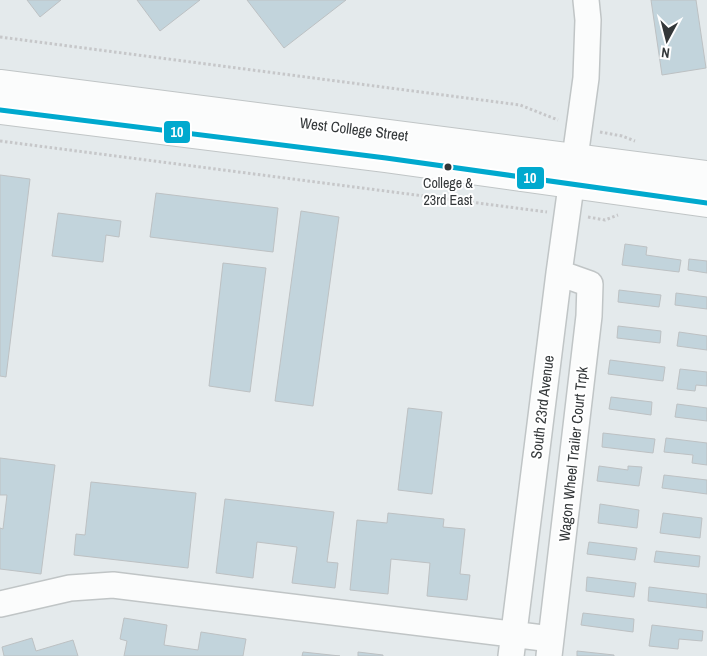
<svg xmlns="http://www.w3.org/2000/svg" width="707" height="656" viewBox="0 0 707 656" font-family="'Archivo Narrow',sans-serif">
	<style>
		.building { fill: #c2d4dc; stroke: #bdc1c3 }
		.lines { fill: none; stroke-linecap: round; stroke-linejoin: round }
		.minor-casing { stroke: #c0c5c6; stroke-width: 28 }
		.major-casing { stroke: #c0c5c6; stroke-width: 30 }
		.path { stroke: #c6c7c9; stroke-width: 3; stroke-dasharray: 2.5 2.5; stroke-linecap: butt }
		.minor { stroke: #fbfcfc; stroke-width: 25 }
		.major { stroke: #fbfcfc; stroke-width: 28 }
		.bus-1-casing { stroke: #fff; stroke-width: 9 }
		.bus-1 { stroke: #00a9ce; stroke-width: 5 }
		.bus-dot { fill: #333739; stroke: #fff; stroke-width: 2 }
		.labels { text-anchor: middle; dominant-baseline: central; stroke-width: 4; stroke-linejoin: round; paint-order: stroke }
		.bus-label { font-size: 14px; fill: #333739; stroke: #fff }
		.street-label { font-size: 15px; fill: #333739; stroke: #fff }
		.line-badge { stroke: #fff; stroke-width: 2 }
		.badge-label { font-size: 14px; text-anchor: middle; font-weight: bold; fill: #fff }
	</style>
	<rect width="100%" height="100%" fill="#e4eaec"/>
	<path class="building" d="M27,0h34l-21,17z
		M137,0h63l-40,31z
		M247,0h99l-62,48z
		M651,0h45l10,68 -44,7z
		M0,175l30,4 -24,198 -6,-1z
		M156,193l122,15 -5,44 -123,-15z
		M301,211l38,6 -26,189 -38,-5z
		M58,213l63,8 -2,16 -13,-2 -3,27 -51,-6z
		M625,244l22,3 -1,8 35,5 -2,12 -57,-7z
		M689,259l18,2v12l-19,-3z
		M223,263l43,5 -16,124 -41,-6z
		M619,290l42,5 -2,12 -41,-5z
		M676,293l31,4v12l-32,-4z
		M618,326l43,5 -1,12 -43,-5z
		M679,332l28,4v14l-30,-4z
		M610,360l55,7 -2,14 -55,-7z
		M680,369l27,3v14l-11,-1 -1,6 -18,-2z
		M611,397l41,5 -1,13 -42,-6z
		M677,404l30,4v13l-32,-4z
		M408,408l34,4 -10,82 -34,-4z
		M603,433l52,6 -2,14 -51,-6z
		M666,438l41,5v22l-15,-2 1,-8 -29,-3z
		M0,458l55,7 -14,109 -41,-5v-41l3,1 4,-34h-7z
		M599,466l29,4v-4l14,1 -3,19 -42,-5z
		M664,475l43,5v14l-45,-6z
		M91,482l105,11 -8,75 -114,-13 2,-21 9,1z
		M225,499l109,13 -7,50 11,1 -3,25 -43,-5 5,-36 -40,-5 -4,36 -37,-5z
		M600,504l39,6 -2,18 -39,-5z
		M388,513l56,6 -1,8 22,2 -5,45 10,1 -3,25 -40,-4 3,-33 -39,-4 -3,35 -38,-4 7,-70 30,3z
		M663,513l39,5 -2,20 -40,-5z
		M589,542l48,6 -2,12 -48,-6z
		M656,551l44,5 -1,11 -45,-5z
		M587,577l49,6 -2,14 -48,-6z
		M649,587l58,7v14l-59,-7z
		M583,613l51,6 -1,13 -52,-7z
		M124,618l43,7 -3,20 34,5 3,-18 45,7 -3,17h-119l3,-15 -7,-2z
		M652,625l51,6 -1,10 -23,-2 -1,10 -29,-3z
		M32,638l4,13 37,-11 5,16h-74l-2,-9z
		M577,651l37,4v1h-37z
		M303,652l37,4h-38z
		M358,652l25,3v1h-25z"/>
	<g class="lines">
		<defs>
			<path id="minor" d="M0,604l70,-16 43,-3 438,54
				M511,656l48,-383 27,-195 2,-58 -2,-20
				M549,656l40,-340 1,-32 -31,-11"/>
			<path id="major" d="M0,84l707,91
				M0,110l386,48 321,45"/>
		</defs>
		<use href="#minor" class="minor-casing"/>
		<use href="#major" class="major-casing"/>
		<path class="path" d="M0,37l520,68 38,15
			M600,132l22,4 13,5
			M0,141l547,71
			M588,217l17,3 13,-5"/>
		<use href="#minor" class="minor"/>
		<use href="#major" class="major"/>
		<defs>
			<path id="bus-1" d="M0,110l386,48 321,45"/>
		</defs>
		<use href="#bus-1" class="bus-1-casing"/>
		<use href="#bus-1" class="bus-1"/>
	</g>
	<circle class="bus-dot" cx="448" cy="167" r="4.5"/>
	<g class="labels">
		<g class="bus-label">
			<text x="448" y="183">College &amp;<tspan x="448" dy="17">23rd East</tspan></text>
		</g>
		<g class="street-label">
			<text transform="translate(354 129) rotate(7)">West College Street</text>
			<text transform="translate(542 407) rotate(-83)">South 23rd Avenue</text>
			<text transform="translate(573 454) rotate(-84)">Wagon Wheel Trailer Court Trpk</text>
		</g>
	</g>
	<g class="line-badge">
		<rect x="163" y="120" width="28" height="24" rx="5" fill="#00a9ce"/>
		<rect x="516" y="166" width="29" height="24" rx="5" fill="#00a9ce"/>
	</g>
	<g class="badge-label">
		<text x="177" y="137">10</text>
		<text x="530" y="183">10</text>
	</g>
	<g transform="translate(667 40) rotate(187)" stroke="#ffffff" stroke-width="4" paint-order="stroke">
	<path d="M0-4L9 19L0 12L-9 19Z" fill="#333739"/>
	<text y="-8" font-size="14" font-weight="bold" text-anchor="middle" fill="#333739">N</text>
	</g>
</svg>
